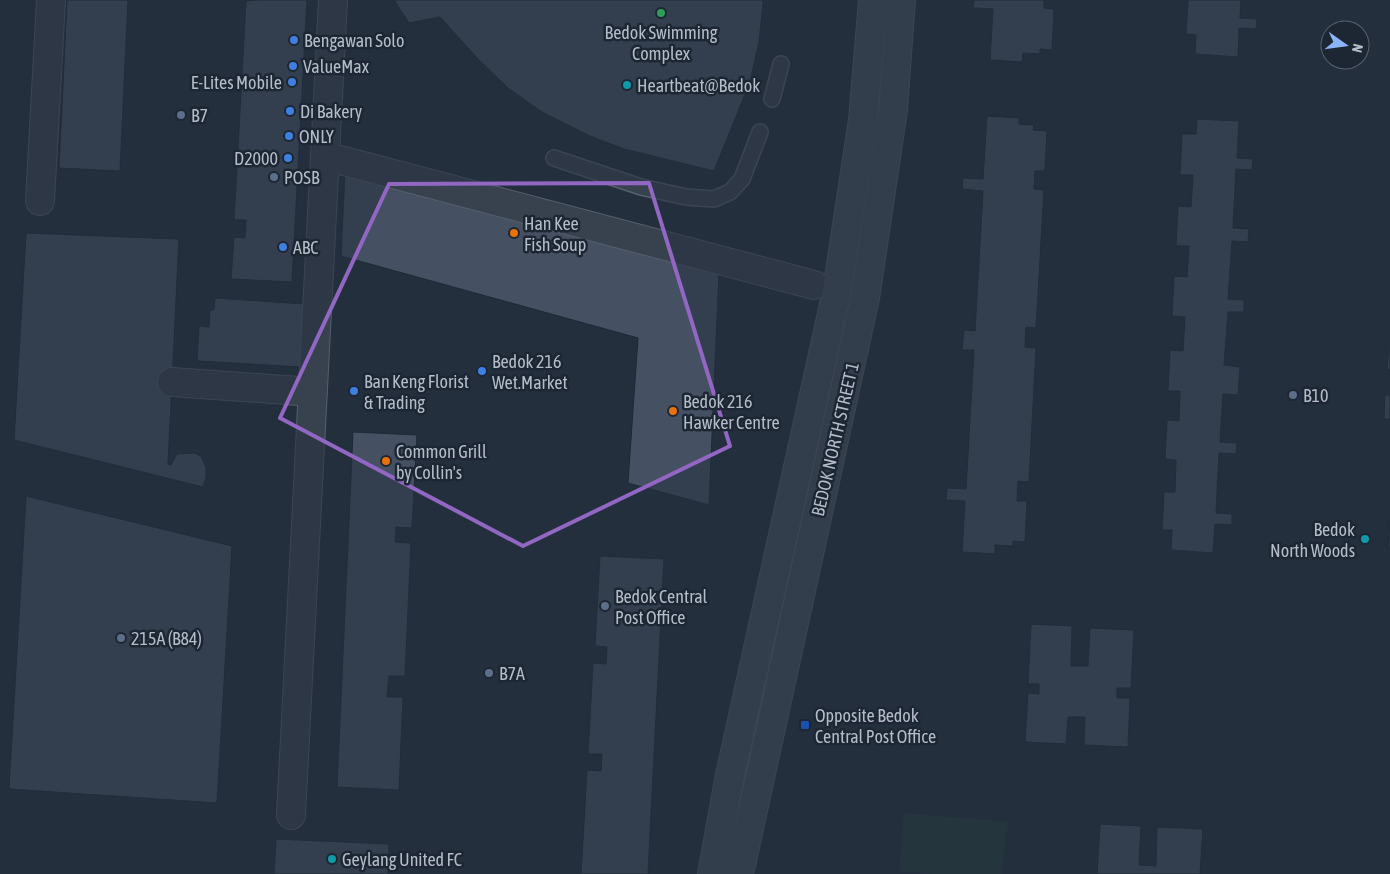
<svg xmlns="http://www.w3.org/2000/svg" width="1390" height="874" viewBox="0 0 1390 874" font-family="'Asap Condensed',sans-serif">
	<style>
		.green { fill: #263c3f }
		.building { fill: #455162; stroke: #1f2835 }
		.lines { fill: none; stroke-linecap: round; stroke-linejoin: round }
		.lane-casing { stroke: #565f6c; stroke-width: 18 }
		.street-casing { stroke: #565f6c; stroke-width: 30 }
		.secondary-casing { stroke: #565f6c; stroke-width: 30 }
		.lane { stroke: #38414e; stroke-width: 15 }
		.street { stroke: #38414e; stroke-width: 28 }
		.secondary { stroke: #465061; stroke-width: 28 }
		.marked { fill: none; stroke: #9266c3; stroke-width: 4; stroke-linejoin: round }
		.leisure-dot { fill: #2e9e5b; stroke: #1d2633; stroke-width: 2 }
		.shop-dot { fill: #3f7fe0; stroke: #1d2633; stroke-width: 2 }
		.culture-dot { fill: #0f9aa8; stroke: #1d2633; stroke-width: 2 }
		.service-dot { fill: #5c6f8a; stroke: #1d2633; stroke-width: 2 }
		.food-dot { fill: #e8710a; stroke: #1d2633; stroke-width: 2 }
		.transit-dot { fill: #1a4fb4; stroke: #1d2633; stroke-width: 2 }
		.labels { text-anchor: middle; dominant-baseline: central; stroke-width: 5; stroke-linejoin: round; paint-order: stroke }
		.poi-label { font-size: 18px; fill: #b4bcc9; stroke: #1d2633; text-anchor: start }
		.street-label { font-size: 18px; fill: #b4bcc9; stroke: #1d2633 }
	</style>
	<rect width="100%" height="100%" fill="#242f3e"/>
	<path class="green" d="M904,813l104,9 -6,52h-66l-37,-3z"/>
	<path class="building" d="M67,0h61l-8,171 -61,-3z
		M259,0h48l-15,282 -61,-3 3,-42 11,1 1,-18h-12l12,-219z
		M394,0h369v3l-4,39 -9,40 -36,89 -90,-22 -34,-13 -48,-24 -34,-24 -30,-29 -38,-42 -31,6z
		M974,0h70v8l10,1 -2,41 -12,-1v5l-17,-1 -1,9 -32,-2 3,-51 -20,-1z
		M1188,0h53l-1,18 17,1 -1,10 -17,-1 -1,29 -43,-3 1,-19 -10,-1z
		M987,116l32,2v6l15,1 -1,5 14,1 -2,40h-10l-1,18 10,1 -8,138 -10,-1 -1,20 11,1 -7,134 -11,-1 -1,20h10l-2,41 -12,-1v5l-18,-1v9l-33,-2 3,-51 -19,-1 1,-12 19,1 8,-139h-12l2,-20 11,1 8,-140 -21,-2 1,-11 20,1z
		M1197,119l42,2 -2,37 16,1 -1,11 -16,-1 -3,59 16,1 -1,13 -16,-1 -4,58 16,1v12h-16l-4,53 16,2 -2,28 -15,-1 -3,48 17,1 -1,11 -17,-1 -3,60 16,1v11l-17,-1 -2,29 -42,-3 1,-20h-10l2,-38h11l1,-32 -11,-1 2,-39 12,1 1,-30h-12l2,-41 13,1 2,-34 -13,-1 2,-40 13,1 2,-31h-13l2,-40 13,1 2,-32h-13l2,-41h14z
		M345,172l374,100 -10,233 -81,-22 10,-145 -297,-82z
		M26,233l153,6 -11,225 3,1 6,-11 17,-1 7,3 5,11v10l-3,10 -189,-47z
		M215,298l90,6 -4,63 -104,-6 2,-35 10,1 1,-17h4z
		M1389,345h1v25l-3,-1z
		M1385,395h5v24h-6z
		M353,432l64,3 -5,93 -16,-1 -1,15 16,1 -6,133h-16l-2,21h16l-4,93 -62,-3z
		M26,496l206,50 -15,257 -208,-14z
		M1390,521v27h-2z
		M600,556l64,3 -16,315h-67l6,-104 14,1 1,-17h-14l5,-91 13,1 1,-17 -12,-1z
		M1031,624l41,2 -1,40h17l2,-38 44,2 -3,58h-14v10h13l-2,49 -44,-2 1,-28h-17l-2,27 -41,-2 3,-49 11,1v-10h-11z
		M1100,824l41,2 -2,39 17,1 1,-39 46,2 -3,45h-103z
		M276,839l113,5 -1,30h-114z"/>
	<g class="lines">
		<defs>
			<path id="lane" d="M772,99l9,-35
				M554,158l87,29 45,10 28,2 16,-7 12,-13 18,-47"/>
			<path id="street" d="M325,156l489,129
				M40,201l11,-201
				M172,382l141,10
				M291,815l42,-815"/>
			<path id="secondary" d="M712,874l18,-99 107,-484 26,-171 10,-120
				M739,874l126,-576 28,-188 8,-110"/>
		</defs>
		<use href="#lane" class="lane-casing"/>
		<use href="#street" class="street-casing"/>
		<use href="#secondary" class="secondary-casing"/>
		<use href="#lane" class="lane"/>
		<use href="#street" class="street"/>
		<use href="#secondary" class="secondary"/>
	</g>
	<path d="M0 0H1390V874H0ZM649,183l81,263 -207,100 -243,-128 109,-234z" fill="#242f3e" fill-opacity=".55" fill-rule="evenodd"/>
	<path class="marked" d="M649,183l81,263 -207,100 -243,-128 109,-234z"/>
	<circle class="leisure-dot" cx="661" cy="13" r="5"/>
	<g class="shop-dot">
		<circle cx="294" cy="40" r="5"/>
		<circle cx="293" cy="66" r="5"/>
		<circle cx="292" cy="82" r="5"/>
		<circle cx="290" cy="111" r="5"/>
		<circle cx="289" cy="136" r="5"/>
		<circle cx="288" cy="158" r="5"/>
		<circle cx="283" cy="247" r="5"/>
		<circle cx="482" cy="371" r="5"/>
		<circle cx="354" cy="391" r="5"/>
	</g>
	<g class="culture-dot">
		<circle cx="627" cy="85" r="5"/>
		<circle cx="1365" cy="539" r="5"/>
		<circle cx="332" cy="859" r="5"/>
	</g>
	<g class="service-dot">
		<circle cx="181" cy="115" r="5"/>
		<circle cx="274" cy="177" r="5"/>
		<circle cx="1293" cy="395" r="5"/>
		<circle cx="605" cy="606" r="5"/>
		<circle cx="121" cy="638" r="5"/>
		<circle cx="489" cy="673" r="5"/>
	</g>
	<g class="food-dot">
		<circle cx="514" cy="233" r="5"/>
		<circle cx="673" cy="411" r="5"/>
		<circle cx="386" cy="461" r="5"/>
	</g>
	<rect class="transit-dot" x="800" y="720" width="10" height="10" rx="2.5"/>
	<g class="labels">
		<g class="poi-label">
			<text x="661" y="32" text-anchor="middle">Bedok Swimming<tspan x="661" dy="21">Complex</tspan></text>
			<text x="304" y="40">Bengawan Solo</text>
			<text x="303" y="66">ValueMax</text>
			<text x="282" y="82" text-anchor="end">E-Lites Mobile</text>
			<text x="637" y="85">Heartbeat@Bedok</text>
			<text x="300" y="111">Di Bakery</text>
			<text x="191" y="115">B7</text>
			<text x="299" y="136">ONLY</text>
			<text x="278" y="158" text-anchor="end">D2000</text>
			<text x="284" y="177">POSB</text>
			<text x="524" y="223">Han Kee<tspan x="524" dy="21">Fish Soup</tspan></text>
			<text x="293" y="247">ABC</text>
			<text x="492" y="361">Bedok 216<tspan x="492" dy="21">Wet.Market</tspan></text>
			<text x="364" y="381">Ban Keng Florist<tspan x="364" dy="21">&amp; Trading</tspan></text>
			<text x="1303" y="395">B10</text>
			<text x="683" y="401">Bedok 216<tspan x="683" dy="21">Hawker Centre</tspan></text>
			<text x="396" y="451">Common Grill<tspan x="396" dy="21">by Collin's</tspan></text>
			<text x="1355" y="529" text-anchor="end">Bedok<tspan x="1355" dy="21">North Woods</tspan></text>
			<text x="615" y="596">Bedok Central<tspan x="615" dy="21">Post Office</tspan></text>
			<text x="131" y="638">215A (B84)</text>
			<text x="499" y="673">B7A</text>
			<text x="815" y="715">Opposite Bedok<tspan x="815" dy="21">Central Post Office</tspan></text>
			<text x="342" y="859">Geylang United FC</text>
		</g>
		<g class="street-label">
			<text transform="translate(835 439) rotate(-77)">BEDOK NORTH STREET 1</text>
		</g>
	</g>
	<g transform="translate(1345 45) rotate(104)"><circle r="24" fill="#1d2633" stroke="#59626f"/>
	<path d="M0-4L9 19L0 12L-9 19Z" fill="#8ab4f8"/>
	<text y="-8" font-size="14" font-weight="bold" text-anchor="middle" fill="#b4bcc9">N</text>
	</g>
</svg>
